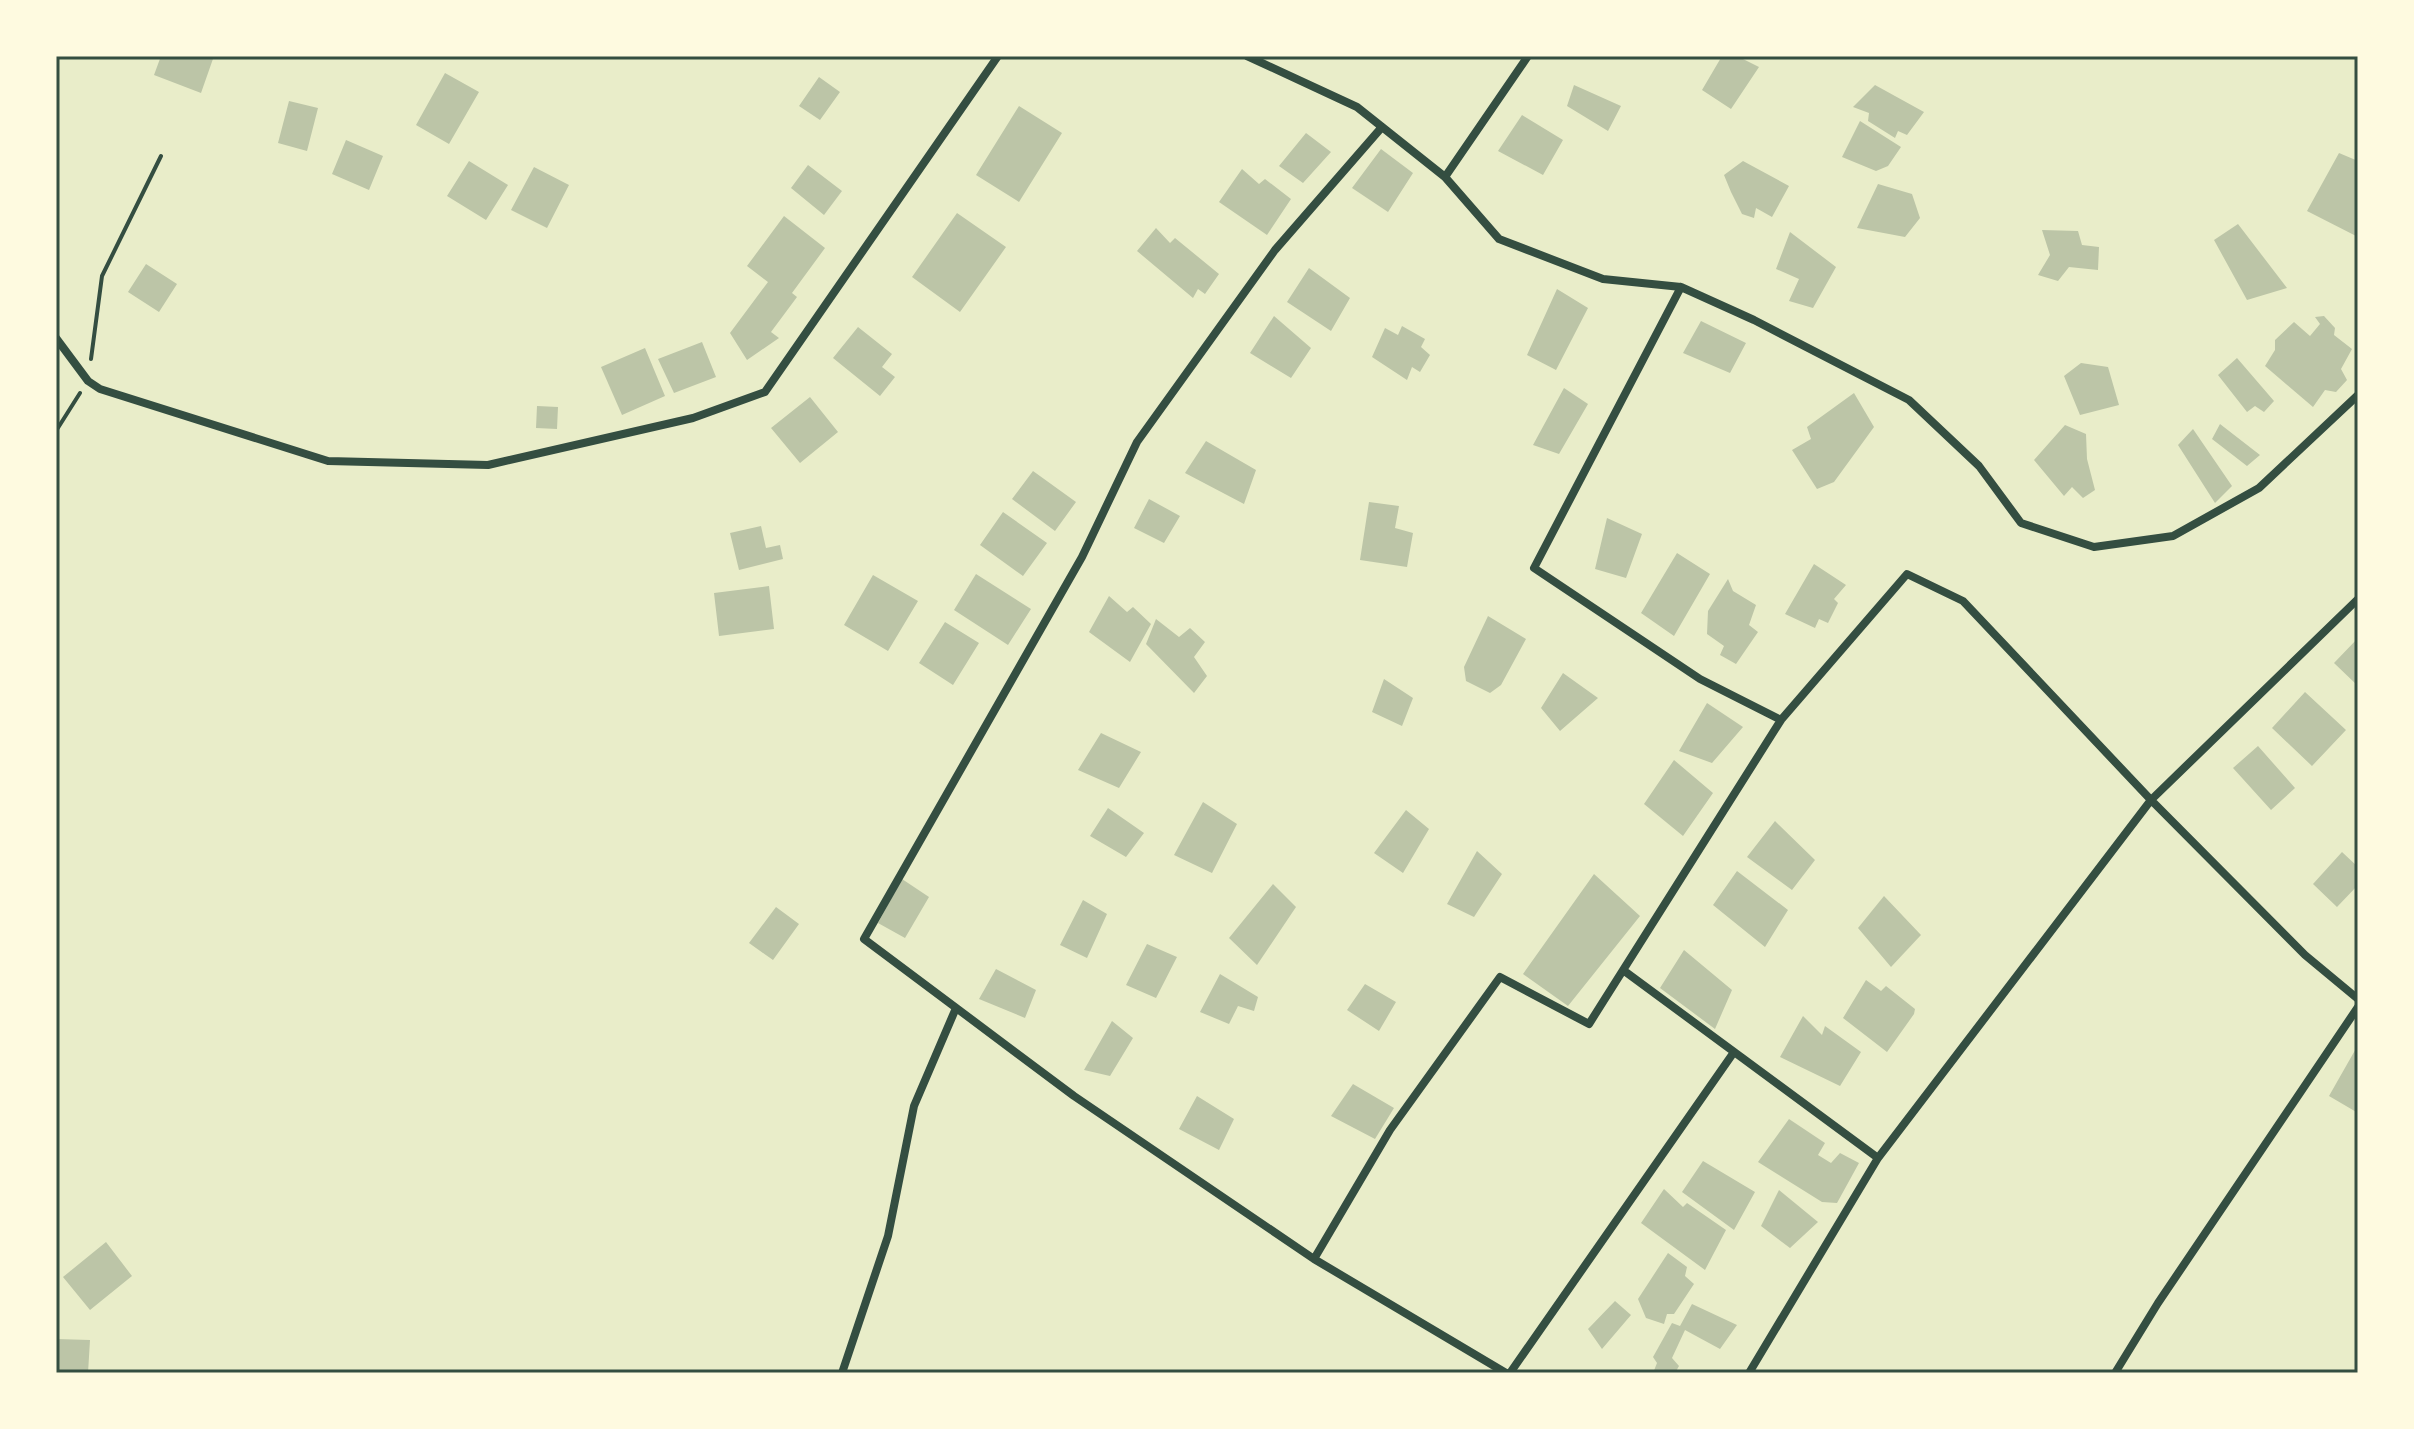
<svg xmlns="http://www.w3.org/2000/svg" width="2414" height="1429" viewBox="0 0 2414 1429" font-family="Raleway,sans-serif">
	<style>
		.building { fill: #bcc5a7 }
		.lines { fill: none; stroke-linecap: round; stroke-linejoin: round }
		.path { stroke: #344e41; stroke-width: 4 }
		.minor { stroke: #344e41; stroke-width: 8 }
		.neatline { fill: none; stroke: #344e41; stroke-width: 3 }
	</style>
	<rect width="100%" height="100%" fill="#e9edc9"/>
	<path class="building" d="M161,56h53l-13,37 -47,-18z
		M1722,56h15l22,11 -28,42 -29,-19z
		M445,73l34,19 -30,52 -33,-19z
		M819,77l21,15 -20,28 -21,-14z
		M1574,85l47,21 -13,25 -41,-25z
		M1875,85l49,27 -17,23 -9,-4 -3,7 -27,-17 1,-8 -16,-6z
		M289,101l29,7 -11,43 -29,-8z
		M1019,106l43,27 -43,69 -43,-27z
		M1522,115l41,25 -20,35 -45,-24z
		M1860,121l41,26 -13,19 -12,5 -34,-14z
		M1306,133l25,19 -28,31 -24,-17z
		M346,140l37,16 -14,34 -37,-16z
		M1381,149l32,24 -25,39 -36,-24z
		M2339,153l19,8v76l-51,-26z
		M469,161l39,24 -22,35 -39,-24z
		M1743,161l46,25 -17,31 -16,-9 -2,10 -12,-4 -11,-22 -7,-17z
		M808,165l34,26 -18,24 -33,-27z
		M534,167l35,18 -22,43 -36,-18z
		M1242,169l17,15 6,-5 26,20 -24,36 -48,-33z
		M1878,184l34,10 8,24 -15,19 -48,-9z
		M957,213l49,34 -46,65 -48,-35z
		M784,216l41,32 -33,45 5,4 -26,35 8,6 -32,22 -17,-27 38,-51 -21,-16z
		M2238,224l49,64 -40,12 -33,-60z
		M1156,228l14,15 5,-5 44,36 -14,20 -7,-5 -5,9 -56,-47z
		M2042,230l36,1 4,14 17,2 -1,23 -29,-3 -11,14 -20,-6 12,-20z
		M1790,232l46,35 -23,41 -24,-7 10,-22 -23,-10z
		M146,264l31,20 -18,28 -31,-20z
		M1309,268l41,30 -19,33 -44,-29z
		M1557,289l31,19 -32,62 -29,-15z
		M1274,316l37,32 -20,30 -41,-25z
		M2324,316l11,12 -1,7 18,14 -11,20 6,11 -11,12 -11,-2 -12,17 -48,-41 10,-16v-10l19,-18 16,14 10,-12 -5,-7z
		M1701,321l45,22 -16,30 -47,-20z
		M1402,326l23,13 -4,8 9,8 -10,17 -8,-5 -5,13 -35,-23 13,-29 13,7z
		M858,327l34,27 -10,13 13,10 -15,19 -47,-38z
		M702,342l14,35 -42,16 -16,-34z
		M645,348l20,48 -43,19 -21,-48z
		M2237,358l37,43 -10,11 -9,-6 -8,6 -29,-37z
		M2081,363l27,4 11,38 -39,10 -16,-39z
		M1564,388l24,16 -29,50 -26,-9z
		M1854,393l20,34 -40,55 -17,7 -25,-39 19,-11 -4,-12z
		M810,397l28,35 -38,31 -29,-35z
		M537,406l21,1 -1,22 -21,-1z
		M2220,424l40,31 -13,11 -35,-27z
		M2065,425l21,9 1,25 8,31 -12,8 -11,-11 -8,9 -30,-36z
		M2193,429l39,57 -17,17 -37,-58z
		M1206,441l50,29 -12,34 -59,-31z
		M1033,471l43,31 -21,29 -43,-32z
		M1149,499l31,17 -16,27 -30,-15z
		M1369,502l30,4 -4,22 18,5 -6,34 -47,-7z
		M1003,512l44,31 -24,33 -43,-31z
		M1607,518l35,16 -16,44 -31,-9z
		M761,526l5,22 14,-3 3,14 -44,11 -9,-37z
		M1677,553l33,21 -36,62 -33,-23z
		M1814,564l32,21 -12,14 4,4 -10,20 -9,-4 -4,9 -30,-14z
		M976,574l55,35 -23,36 -54,-35z
		M873,575l45,26 -30,50 -44,-26z
		M1728,579l5,12 23,14 -7,20 9,7 -22,32 -16,-9 4,-9 -17,-12 1,-23z
		M769,586l5,43 -55,7 -5,-43z
		M1109,596l18,16 6,-5 18,17 -21,38 -41,-30z
		M1488,616l38,23 -25,46 -11,8 -24,-12 -2,-14z
		M1156,619l23,18 11,-9 15,14 -11,15 13,19 -13,17 -48,-49z
		M945,622l34,21 -26,42 -34,-22z
		M2358,638v48l-24,-23z
		M1563,673l35,25 -38,33 -19,-23z
		M1384,679l29,19 -11,28 -30,-14z
		M2305,692l41,38 -34,36 -40,-38z
		M1707,703l36,24 -31,36 -33,-12z
		M1101,733l40,19 -22,36 -41,-18z
		M2258,746l37,42 -24,22 -38,-42z
		M1674,760l39,33 -30,43 -39,-32z
		M1203,802l34,22 -25,49 -38,-18z
		M1108,808l36,25 -18,24 -36,-21z
		M1406,810l23,19 -26,44 -29,-20z
		M1775,821l40,39 -23,30 -45,-33z
		M1477,851l25,23 -28,43 -27,-13z
		M2342,852l16,15v18l-21,22 -24,-23z
		M1737,871l51,39 -23,37 -52,-42z
		M1594,874l46,42 -72,90 -45,-32z
		M902,879l27,18 -24,41 -27,-15z
		M1273,884l23,23 -39,58 -28,-27z
		M1884,896l37,39 -30,32 -33,-39z
		M1083,900l24,14 -20,44 -27,-13z
		M776,907l23,17 -26,36 -24,-17z
		M1147,944l30,13 -21,41 -30,-13z
		M1684,950l48,40 -17,39 -55,-41z
		M996,969l40,21 -11,28 -46,-19z
		M1220,974l38,23 -4,14 -16,-5 -9,18 -29,-12z
		M1866,980l15,11 5,-5 29,23 -1,5 -27,38 -44,-34z
		M1365,984l31,18 -17,29 -32,-21z
		M1803,1016l19,19 3,-9 36,26 -21,34 -60,-29z
		M1112,1021l21,17 -23,38 -26,-6z
		M2358,1045v68l-29,-17z
		M1353,1084l41,24 -19,31 -44,-23z
		M1197,1096l37,23 -15,31 -40,-21z
		M1789,1119l36,24 -7,12 13,8 9,-10 19,10 -22,40 -15,-1 -64,-40z
		M1703,1161l52,31 -21,38 -52,-38z
		M1664,1189l19,18 4,-4 39,27 -21,40 -64,-47z
		M1779,1190l39,32 -28,26 -29,-22z
		M106,1242l26,34 -42,34 -27,-33z
		M1668,1253l19,14 -2,9 9,8 -20,30h-7l-3,10 -18,-6 -8,-19z
		M1615,1301l16,14 -29,34 -14,-20z
		M1692,1304l45,21 -17,24 -35,-19 -13,28 7,8 -4,7h-22l4,-10 -4,-6 19,-34 8,3z
		M56,1339l34,1 -2,33h-32z"/>
	<g class="lines">
		<path class="path" d="M91,359l11,-83 59,-120
			M56,431l24,-38"/>
		<path class="minor" d="M1247,56l110,51 88,70 54,62 104,40 78,8 73,33 155,80 70,66 42,57 73,24 79,-11 86,-48 99,-93
			M1382,127l-107,123 -138,192 -55,115 -218,382 210,157 240,163 192,114
			M1445,177l83,-121
			M1681,287l-147,281 166,111 81,41 126,-146 56,27 188,199 207,-201
			M56,338l32,43 12,8 228,72 160,4 205,-47 72,-26 233,-336
			M1623,970l255,188 273,-358 154,155 53,44
			M1314,1259l76,-129 110,-153 89,47 192,-304
			M842,1373l46,-137 26,-130 42,-98
			M1510,1373l224,-321
			M1749,1373l129,-215
			M2115,1373l43,-70 200,-296"/>
	</g>
	<rect width="2414" height="1429" fill="none" stroke="#fefae0" stroke-width="116"/>
	<rect x="58" y="58" width="2298" height="1313" class="neatline"/>
</svg>
